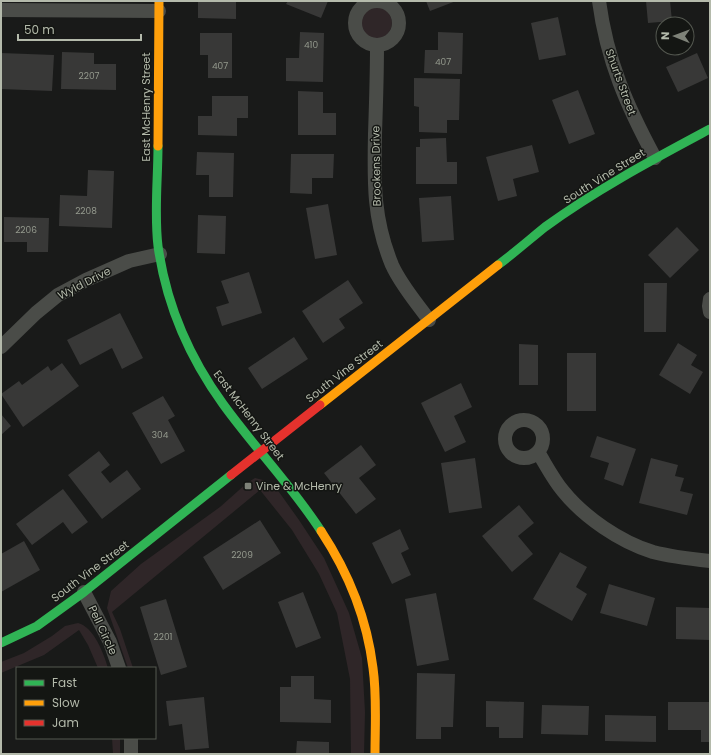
<svg xmlns="http://www.w3.org/2000/svg" width="711" height="755" viewBox="0 0 711 755" font-family="Poppins,sans-serif">
	<style>
		.green { fill: #2f2628 }
		.building { fill: #383837 }
		.lines { fill: none; stroke-linecap: round; stroke-linejoin: round }
		.street { stroke: #4a4c48; stroke-width: 14 }
		.fast { stroke: #30b455; stroke-width: 9 }
		.slow { stroke: #ff9f0a; stroke-width: 9 }
		.jam { stroke: #e5322d; stroke-width: 9 }
		.poi-dot { fill: #7e8278; stroke: #141613; stroke-width: 1.5 }
		.labels { text-anchor: middle; dominant-baseline: central; stroke-width: 3; stroke-linejoin: round; paint-order: stroke }
		.number-label { font-size: 9px; fill: #959a8e }
		.street-label { font-size: 11px; fill: #b4baab; stroke: #141613 }
		.poi-label { font-size: 11px; fill: #b4baab; stroke: #141613; text-anchor: start }
	</style>
	<rect width="100%" height="100%" fill="#191a19"/>
	<path class="green" d="M360 23a16 16 0 1 1 32 0a16 16 0 1 1-32 0Z
		M255,478l8,2 10,6 6,6 20,28 25,38 25,55 13,45 3,54 -1,42h-13l-1,-75 -13,-66 -18,-39 -27,-44 -32,-40 -148,122 8,17 13,39h-5l-21,-60 4,-17 30,-27 79,-57 27,-24z
		M78,623c16,4 26,31 30,45h-10l-10,-23 -9,-15 -35,25 -43,18v-11l23,-9 28,-17 13,-10z
		M112,738h8v16h-7z"/>
	<path class="building" d="M198,1h38v18l-38,-1z
		M288,1h40l-7,17 -35,-14z
		M426,1h30l-26,10z
		M646,1h24l2,20 -24,2z
		M558,17l8,38 -27,5 -8,-37z
		M300,32l24,1 -1,49 -37,-1v-23h13z
		M438,32l25,1 -1,41 -38,-1 1,-23h13z
		M200,33h32v45h-24v-23h-8z
		M62,52l32,1v11h22v26l-55,-1z
		M1,53l53,2 -2,36 -51,-2z
		M697,53l11,25 -30,14 -12,-25z
		M414,78l46,1 -1,41h-12v13l-28,-1v-25l-5,-1z
		M578,90l17,44 -26,10 -17,-44z
		M298,91l25,1v21h13v22h-38z
		M212,96h36v22h-11v18l-39,-1v-19h14z
		M446,138l1,24h10v22h-41v-37h4v-8z
		M532,145l7,27 -26,7 4,17 -19,5 -12,-44z
		M197,152l37,1 -1,44h-24v-22h-13z
		M291,154h43l-1,24h-21v16l-22,-1z
		M88,170l26,1 -2,57 -53,-2 1,-31 27,1z
		M451,196l3,44 -32,2 -3,-44z
		M328,204l9,51 -22,4 -9,-51z
		M198,215l28,1 -1,38 -28,-1z
		M4,217l45,1 -1,34h-21v-10h-23z
		M677,227l22,23 -29,28 -22,-23z
		M249,272l13,41 -40,13 -6,-19 13,-4 -8,-22z
		M348,280l15,23 -24,16 6,9 -22,15 -21,-32z
		M644,283h23l-1,49h-22z
		M120,313l23,45 -21,11 -10,-21 -32,17 -13,-25z
		M294,337l14,22 -46,30 -14,-21z
		M678,343l19,12 -6,10 12,7 -13,22 -31,-19z
		M519,344l19,1v40h-19z
		M567,353h29v58h-29z
		M62,363l17,23 -56,41 -22,-33 18,-13 3,4 26,-19 3,5z
		M461,383l11,24 -18,9 12,26 -21,10 -24,-49z
		M163,396l12,20 -7,4 17,31 -24,13 -29,-51z
		M1,414l10,12 -10,9z
		M597,436l39,13 -13,37 -19,-7 5,-16 -19,-6z
		M361,445l15,20 -17,13 17,21 -20,15 -32,-41z
		M99,451l11,14 -9,7 9,11 17,-13 14,19 -39,30 -34,-44z
		M475,458l7,50 -33,5 -8,-50z
		M651,458l27,7 -3,11 9,2 -4,13 13,3 -6,21 -48,-12z
		M63,489l25,33 -16,12 -9,-12 -31,23 -16,-21z
		M519,505l15,18 -16,13 15,18 -21,18 -30,-36z
		M260,520l21,33 -58,37 -20,-33z
		M400,529l9,20 -8,4 10,22 -19,9 -20,-41z
		M24,541l16,29 -39,22v-38z
		M560,552l27,15 -11,20 11,7 -15,27 -39,-22z
		M609,584l46,14 -8,28 -47,-13z
		M303,592l18,46 -25,10 -18,-46z
		M436,593l13,67 -32,6 -12,-67z
		M166,599l21,68 -26,8 -21,-68z
		M676,607l34,1v32l-34,-1z
		M417,673l38,1 -2,53h-12v12h-25z
		M291,676h23v23l17,1v23l-51,-1v-35h11z
		M204,697l5,51 -24,2 -3,-26 -13,2 -3,-25z
		M486,701l38,1 -1,36h-24v-11h-13z
		M668,702h42v40h-9v-12h-33z
		M542,705l47,1 -1,29 -47,-1z
		M605,715l51,1v26l-51,-1z
		M297,741l32,1v12h-33z"/>
	<g class="lines">
		<path class="street" d="M355 23a22 22 0 1 1 44 0a22 22 0 1 1-44 0Z
			M599,1c8,60 28,105 56,157
			M1,10l158,1
			M377,46c0,29 -1,59 -2,88 -1,48 -2,85 17,131 9,20 24,37 37,55
			M710,299l-1,7 1,6
			M1,347l35,-34 22,-18 28,-15 43,-19 31,-7
			M505 439a19 19 0 1 1 38 0a19 19 0 1 1-38 0Z
			M538,452c8,13 15,27 25,39 21,26 57,51 90,61 19,5 38,7 57,9
			M84,592l26,50 9,26
			M131,738v16"/>
		<path class="fast" d="M158,146c0,33 -4,67 0,100 8,57 31,111 65,158 31,43 69,82 98,127
			M498,265c16,-12 31,-25 47,-38 52,-38 109,-68 165,-98
			M1,643l36,-17 47,-34 147,-117"/>
		<path class="slow" d="M158,146l1,-145
			M320,405l178,-140
			M321,531c27,41 46,88 52,137 4,28 2,57 2,86"/>
		<path class="jam" d="M231,475l89,-70"/>
	</g>
	<rect class="poi-dot" x="244" y="482" width="8" height="8" rx="2"/>
	<g class="labels">
		<g class="number-label">
			<text x="311" y="45">410</text>
			<text x="443" y="62">407</text>
			<text x="220" y="66">407</text>
			<text x="89" y="76">2207</text>
			<text x="86" y="211">2208</text>
			<text x="26" y="230">2206</text>
			<text x="160" y="435">304</text>
			<text x="242" y="555">2209</text>
			<text x="163" y="637">2201</text>
		</g>
		<g class="street-label">
			<text transform="translate(621 82) rotate(70)">Shurts Street</text>
			<text transform="translate(146 107) rotate(-90)">East McHenry Street</text>
			<text transform="translate(376 166) rotate(-91)">Brookens Drive</text>
			<text transform="translate(604 176) rotate(-32)">South Vine Street</text>
			<text transform="translate(84 283) rotate(-27)">Wyld Drive</text>
			<text transform="translate(344 371) rotate(-38)">South Vine Street</text>
			<text transform="translate(249 415) rotate(53)">East McHenry Street</text>
			<text transform="translate(90 571) rotate(-37)">South Vine Street</text>
			<text transform="translate(103 630) rotate(65)">Pell Circle</text>
		</g>
		<g class="poi-label">
			<text x="256" y="486">Vine &amp; McHenry</text>
		</g>
	</g>
	<rect width="711" height="755" fill="none" stroke="#b4baab" stroke-width="4"/>
	<rect x="16" y="667" width="140" height="72" fill="#141613" stroke="#545850"/>
	<rect x="24" y="680" width="20" height="6" fill="#30b455" stroke="#545850"/>
	<text x="52" y="687" font-size="12" fill="#b4baab">Fast</text>
	<rect x="24" y="700" width="20" height="6" fill="#ff9f0a" stroke="#545850"/>
	<text x="52" y="707" font-size="12" fill="#b4baab">Slow</text>
	<rect x="24" y="720" width="20" height="6" fill="#e5322d" stroke="#545850"/>
	<text x="52" y="727" font-size="12" fill="#b4baab">Jam</text>
	<g transform="translate(675 36) rotate(271)"><circle r="19" fill="#141613" stroke="#545850"/>
	<path d="M0-3L7 15L0 10L-7 15Z" fill="#7e8278"/>
	<text y="-6" font-size="11" font-weight="bold" text-anchor="middle" fill="#b4baab">N</text>
	</g>
	<path d="M18 34v6h123v-6" fill="none" stroke="#b4baab" stroke-width="2"/>
	<text x="24" y="34" font-size="12" fill="#b4baab" stroke="#141613" stroke-width="3" paint-order="stroke">50 m</text>
</svg>
